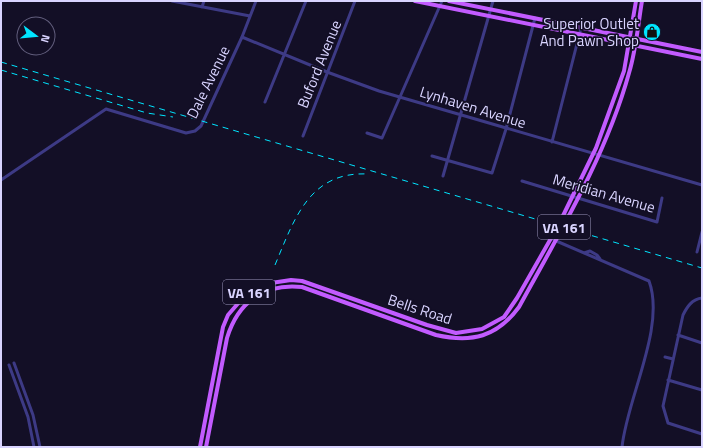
<svg xmlns="http://www.w3.org/2000/svg" width="703" height="448" viewBox="0 0 703 448" font-family="'Titillium Web',sans-serif">
	<style>
		.lines { fill: none; stroke-linecap: round; stroke-linejoin: round }
		.minor { stroke: #3d3a85; stroke-width: 3 }
		.major { stroke: #c25bff; stroke-width: 4 }
		.rail { stroke: #00e5ff; stroke-width: 1; stroke-dasharray: 6 5; stroke-linecap: butt }
		.labels { text-anchor: middle; dominant-baseline: central; stroke-width: 3.5; stroke-linejoin: round; paint-order: stroke }
		.shield { fill: #130f26; stroke: #9e99be; stroke-width: 1 }
		.shield-label { font-size: 14px; font-weight: bold; fill: #d9d4ff }
		.poi-label { font-size: 15px; fill: #d9d4ff; stroke: #130f26; text-anchor: end }
		.street-label { font-size: 15px; fill: #d9d4ff; stroke: #130f26 }
	</style>
	<rect width="100%" height="100%" fill="#130f26"/>
	<g class="lines">
		<path class="minor" d="M172,1l78,15
			M202,7l2,-6
			M242,37l85,35 52,19 323,94
			M265,102l41,-101
			M367,133l15,5 60,-137
			M303,136l52,-135
			M552,142l29,-114
			M432,156l60,17 14,-44 29,-111
			M443,176l50,-175
			M1,180l105,-71 80,24 9,-2 6,-5 41,-89 14,-36
			M522,181l135,41 5,-24
			M554,240l95,41c17,46 -22,117 -27,166
			M697,252l5,-20
			M584,253l6,-2 7,4 3,4
			M702,298c-10,1 -15,9 -19,17l-20,91 5,17 34,11
			M678,335l24,8
			M665,357l8,2
			M14,363l19,52 7,32
			M9,365l19,52 6,30
			M668,380l34,10"/>
		<path class="major" d="M415,1l287,58
			M449,1l253,51
			M200,447l23,-120 5,-12 19,-22 24,-10 20,-3 11,1 125,44 29,8 26,-4 22,-12 13,-19 41,-72 38,-78 28,-77 12,-70
			M206,447l21,-109c11,-36 37,-55 75,-51l134,48c36,8 61,2 83,-28 41,-75 87,-151 110,-234 7,-23 9,-48 13,-72"/>
		<path class="rail" d="M1,62l701,206
			M1,70l146,43 26,4
			M275,265c19,-45 34,-94 93,-91"/>
	</g>
	<defs>
		<symbol id="shop-disc" viewBox="-11 -11 22 22"><circle r="9.5" fill="#00e5ff" stroke="#130f26"/><path d="M-5-2.5h2.3a2.7 3.5 0 0 1 5.4 0H5L5.5 6h-11ZM-1.5-2.5h3a1.5 2.3 0 0 0-3 0Z" fill="#111"/></symbol>
	</defs>
	<g fill-rule="evenodd">
		<use href="#shop-disc" x="642" y="22" width="20" height="20"/>
	</g>
	<g class="labels">
		<g class="shield">
			<rect x="538" y="215" width="52" height="24" rx="3"/>
			<rect x="223" y="280" width="52" height="24" rx="3"/>
		</g>
		<g class="shield-label">
			<text x="564" y="227">VA 161</text>
			<text x="249" y="292">VA 161</text>
		</g>
		<g class="poi-label">
			<text x="639" y="23">Superior Outlet<tspan x="639" dy="17">And Pawn Shop</tspan></text>
		</g>
		<g class="street-label">
			<text transform="translate(319 64) rotate(-68)">Buford Avenue</text>
			<text transform="translate(208 82) rotate(-64)">Dale Avenue</text>
			<text transform="translate(473 107) rotate(17)">Lynhaven Avenue</text>
			<text transform="translate(604 193) rotate(16)">Meridian Avenue</text>
			<text transform="translate(420 309) rotate(18)">Bells Road</text>
		</g>
	</g>
	<rect width="703" height="448" fill="none" stroke="#d9d4ff" stroke-width="4"/>
	<g transform="translate(36 36) rotate(106)"><circle r="19" fill="#130f26" stroke="#625e7d"/>
	<path d="M0-3L7 15L0 10L-7 15Z" fill="#00e5ff"/>
	<text y="-6" font-size="11" font-weight="bold" text-anchor="middle" fill="#d9d4ff">N</text>
	</g>
</svg>
